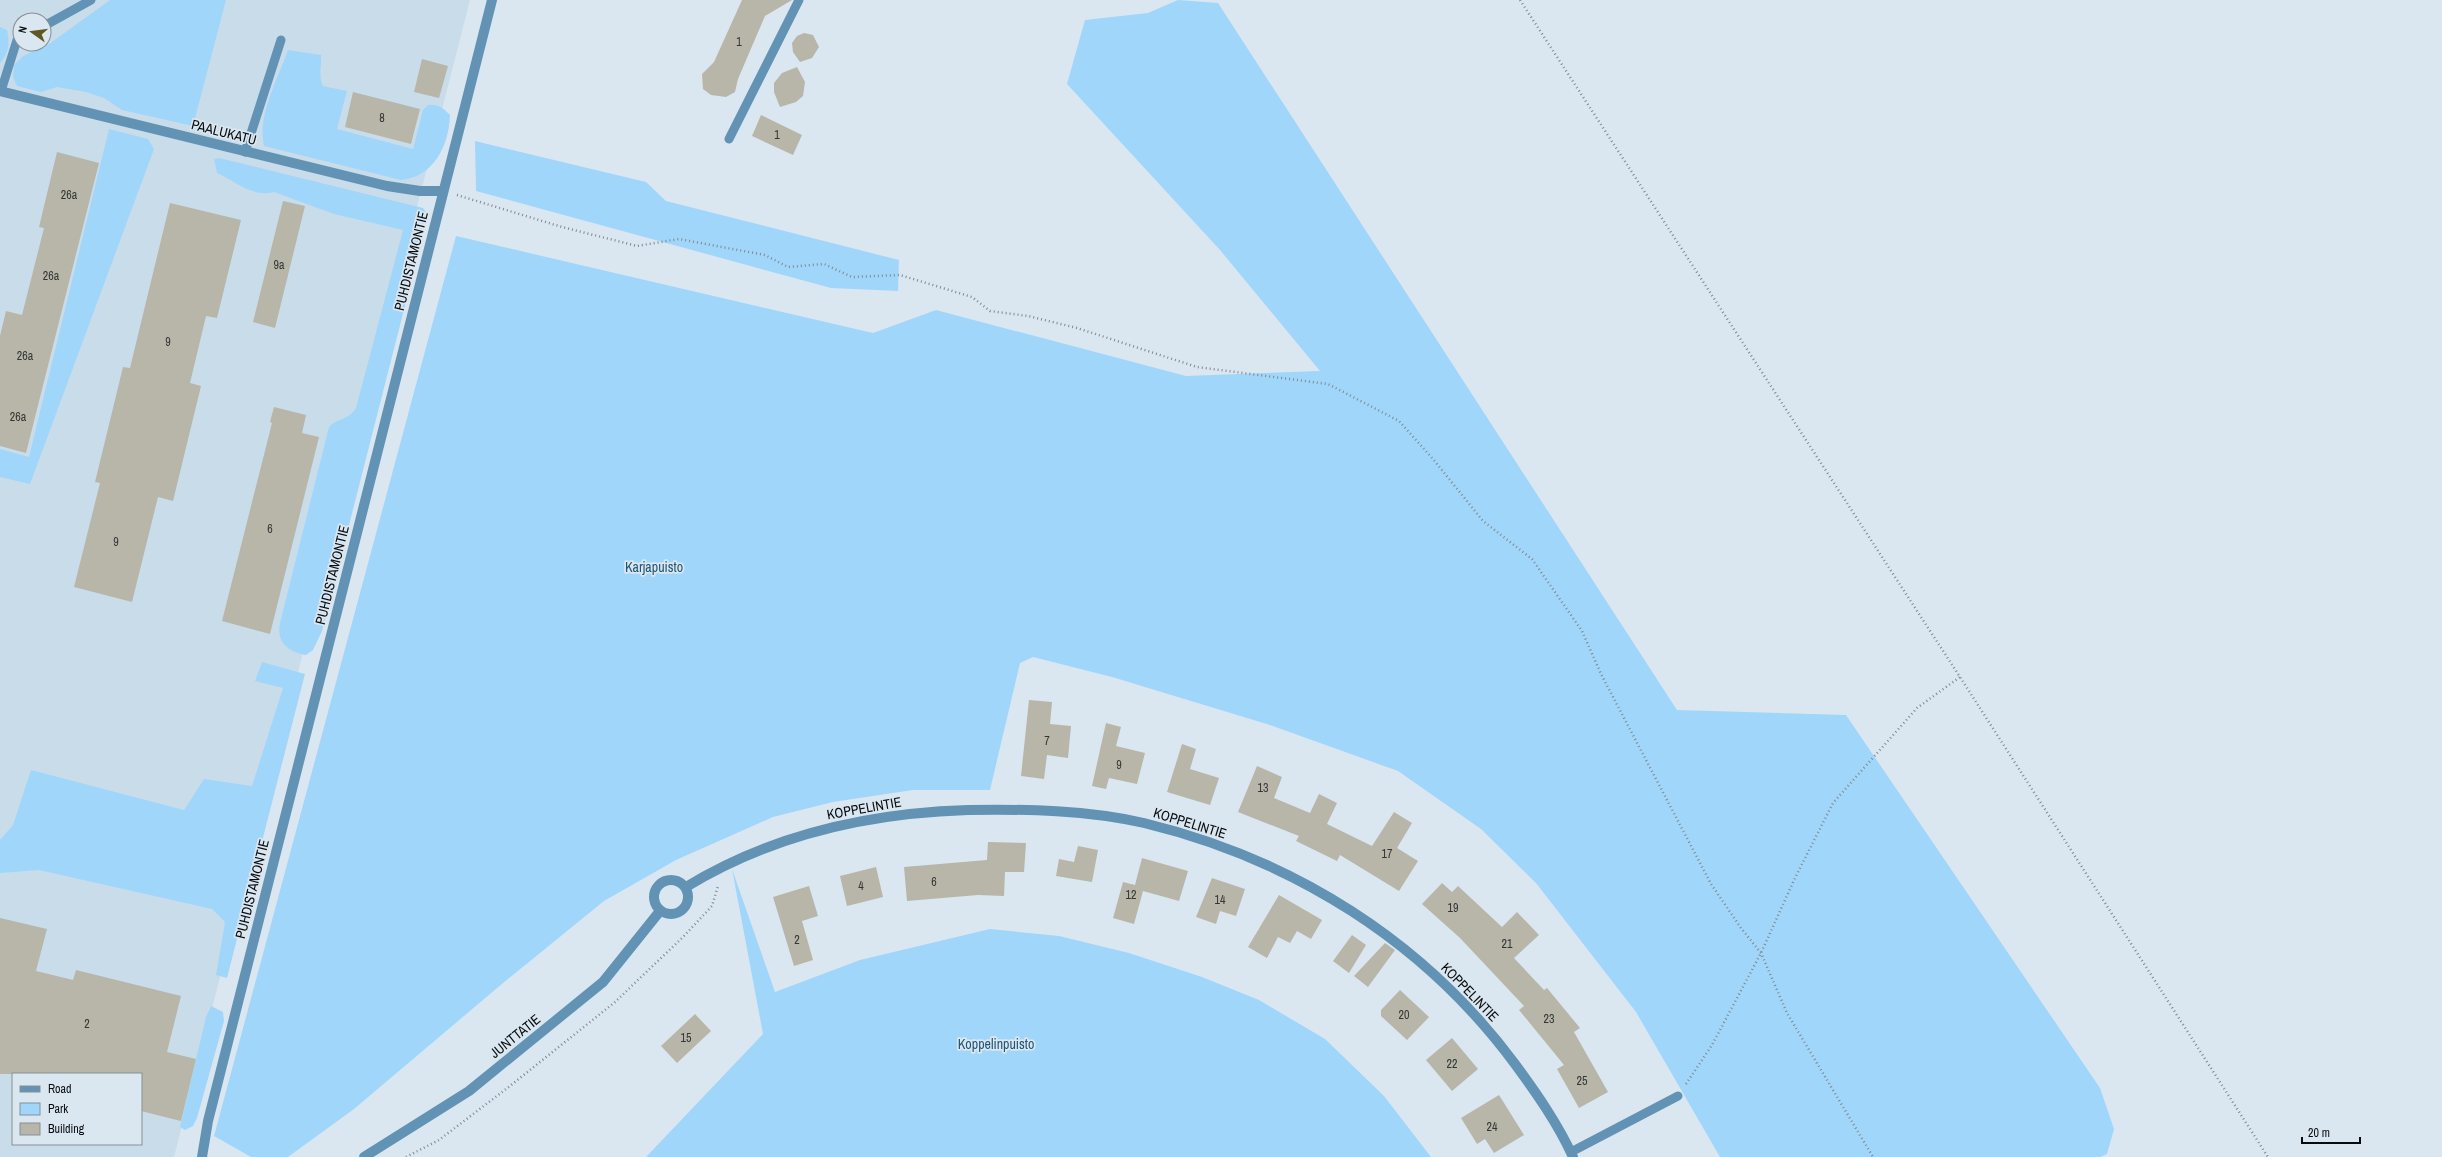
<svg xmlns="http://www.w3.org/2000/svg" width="2442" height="1157" viewBox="0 0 2442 1157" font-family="'Archivo Narrow',sans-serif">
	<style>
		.built { fill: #c9dcea; fill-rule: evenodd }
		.green { fill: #a1d6fb }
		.building { fill: #b7b6a9 }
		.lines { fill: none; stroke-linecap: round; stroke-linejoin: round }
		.path { stroke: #808990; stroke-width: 2.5; stroke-dasharray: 1 3; stroke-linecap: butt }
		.service { stroke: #6293b4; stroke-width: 9 }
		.minor { stroke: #6293b4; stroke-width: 10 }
		.labels { text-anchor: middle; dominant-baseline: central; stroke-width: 3.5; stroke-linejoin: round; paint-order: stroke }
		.number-label { font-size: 12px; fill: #343636 }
		.street-label { font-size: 14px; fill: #080c0f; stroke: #dae7f0 }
		.park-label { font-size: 14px; fill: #1e5475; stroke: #dae7f0 }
	</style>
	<rect width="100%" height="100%" fill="#dae7f0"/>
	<path class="built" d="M0,0h470l-296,1157h-174zM20,20h24v24h-24zM13,1074h128v70h-128z"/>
	<path class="green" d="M110,0h116l-33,126 -71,-16 -18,-12 -18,-6 -29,-5 -16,5 -24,-6 -4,-9 1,-12 9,-9 26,-12z
		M1178,0l40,3 459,707 169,5 254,373 14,41 -7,25 -7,3h-380l-84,-145 -100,-129 -55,-54 -83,-58 -128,-46 -158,-48 -79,-20 -13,6 -30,127h-77l-80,12 -60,15 -97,43 -72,41 -101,82 -149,126 -66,48h-37l-37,-21 242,-900 417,97 63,-23 250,66 134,-5 -100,-121 -153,-166 18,-64 63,-7z
		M0,27l7,3c3,13 2,23 -7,33z
		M288,50l33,5c1,11 -3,21 2,31l24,5 -10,38 76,20 10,-39 5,-5c11,-1 15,3 22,10 -1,30 -16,62 -49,65l-137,-34c-7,-31 14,-67 24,-96z
		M109,129l39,10 6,10 -124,335 -30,-7v-28l29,8z
		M475,141l171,41 20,19 233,59 -1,31 -67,-3 -355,-97z
		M219,158l204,50 3,4 -5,27 -11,24 -1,27 -87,341 -9,19 -7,5c-18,-3 -30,-13 -26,-32l49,-196c8,-9 20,-7 27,-19l47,-178 -69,-16 -60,-22c-21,6 -39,-11 -57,-19l-3,-14z
		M262,662l43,12 -78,304 -11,-3 9,-53 -13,-13 -173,-39 -39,3v-33l13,-15 18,-55 153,40 20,-31 48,7 31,-98 -28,-7z
		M732,869l43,123 85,-32 130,-31 69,7 70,17 73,24 57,23 66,39 59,57 47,61h-785l117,-123z
		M211,1006l12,6 1,9 -27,97 -4,8 -8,4 -5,-3 26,-110z"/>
	<path class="building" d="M742,0h50l-27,16 -27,63 -3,13 -9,5 -15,-2 -8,-6 -1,-15 12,-12z
		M804,33l9,2 6,12 -7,11 -12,4 -7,-10 -1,-9 5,-7z
		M422,59l26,7 -9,32 -25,-6z
		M797,67l8,15 -2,14 -7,6 -16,5 -6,-15v-9l8,-10z
		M353,92l67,17 -9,35 -66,-17z
		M761,115l41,20 -9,20 -41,-19z
		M57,152l42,11 -73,290 -26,-7v-110l6,-25 16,4 22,-87 -5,-1z
		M283,201l22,5 -30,122 -22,-6z
		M170,203l71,17 -24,98 -11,-2 -16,67 11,3 -28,115 -15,-4 -26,105 -58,-15 26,-104 -5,-1 28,-115 7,1z
		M274,407l32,8 -4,18 17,4 -49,197 -48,-13 50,-198 -2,-1z
		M1029,700l23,2 -2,22 21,2 -3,32 -21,-3 -3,24 -23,-3z
		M1106,723l15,4 -5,19 29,7 -8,31 -28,-6 -3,11 -14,-3z
		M1182,744l14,5 -6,20 29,9 -9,27 -43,-13z
		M1257,766l25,11 -8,21 36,15 9,-19 18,9 -10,21 45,22 22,-34 18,11 -15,25 21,13 -19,30 -59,-36 -3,6 -41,-20 3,-5 -61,-24z
		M988,842l38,1 -2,29h-19l-1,24 -26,-1 -71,6 -3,-34 83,-7z
		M1078,846l20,4 -6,32 -36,-6 3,-17 15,3z
		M1142,858l46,13 -9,30 -36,-10 -9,33 -21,-6 10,-36 12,3z
		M876,867l7,30 -36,9 -7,-30z
		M1212,878l33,11 -9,27 -16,-5 -4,13 -20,-7z
		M1442,883l10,9 6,-6 44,41 15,-15 22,23 -25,23 30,32 3,-2 33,40 -6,4 34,60 -29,16 -22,-39 7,-4 -45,-55 5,-4 -64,-68 -38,-34z
		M809,886l9,30 -16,5 11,39 -19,6 -21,-69z
		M1279,895l43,25 -11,19 -14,-8 -7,12 -12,-6 -11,21 -19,-11z
		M0,918l47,11 -11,42 37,9 3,-10 105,26 -14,56 29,7 -15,62 -40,-10v-37h-141z
		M1352,935l14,10 -17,28 -16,-12z
		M1385,943l10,7 -27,37 -14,-11z
		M1400,990l29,27 -22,23 -26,-24v-6z
		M695,1014l16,17 -34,32 -16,-17z
		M1452,1038l26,31 -26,22 -26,-31z
		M1499,1095l25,40 -30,18 -9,-14 -8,5 -16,-26z"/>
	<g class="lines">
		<path class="path" d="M1520,0l440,677 308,480
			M457,195l105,32 75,19 42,-7 86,16 23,12 36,-3 28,13 48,-2 72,22 18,14 38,5 49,12 120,39 131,17 71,37 34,38 50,62 49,38 50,72 19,43 110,210 30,44 20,25 26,60 86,144
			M1686,1084l26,-39 49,-92 34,-75 38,-75 84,-95 43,-31
			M406,1157l33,-17 71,-54 105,-84 68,-65 29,-31 6,-20"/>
		<path class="service" d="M44,26l47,-26
			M1,91l16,-51 3,-2
			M729,139l70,-139
			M245,152l36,-112
			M1571,1152l107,-56"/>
		<path class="minor" d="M0,91l387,95 33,5h23
			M654 897a17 17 0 1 1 34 0a17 17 0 1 1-34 0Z
			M686,887c85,-52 183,-74 282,-77 59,-1 119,0 176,13 149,36 280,118 371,241 22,30 43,60 58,93
			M202,1157l6,-36 284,-1121
			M364,1157l105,-66 134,-109 57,-71"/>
	</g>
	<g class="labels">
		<g class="number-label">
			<text x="739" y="42">1</text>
			<text x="382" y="118">8</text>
			<text x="777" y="135">1</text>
			<text x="69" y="195">26a</text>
			<text x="279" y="265">9a</text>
			<text x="51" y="276">26a</text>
			<text x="168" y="342">9</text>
			<text x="25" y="356">26a</text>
			<text x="18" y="417">26a</text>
			<text x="270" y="529">6</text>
			<text x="116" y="542">9</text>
			<text x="1047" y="741">7</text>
			<text x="1119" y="765">9</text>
			<text x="1263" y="788">13</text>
			<text x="1387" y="854">17</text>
			<text x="934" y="882">6</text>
			<text x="861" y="886">4</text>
			<text x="1131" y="895">12</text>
			<text x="1220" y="900">14</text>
			<text x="1453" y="908">19</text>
			<text x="797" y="940">2</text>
			<text x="1507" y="944">21</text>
			<text x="1404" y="1015">20</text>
			<text x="1549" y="1019">23</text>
			<text x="87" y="1024">2</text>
			<text x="686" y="1038">15</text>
			<text x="1452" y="1064">22</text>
			<text x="1582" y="1081">25</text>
			<text x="1492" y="1127">24</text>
		</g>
		<g class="street-label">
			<text transform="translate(224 132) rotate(14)">PAALUKATU</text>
			<text transform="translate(411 261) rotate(-76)">PUHDISTAMONTIE</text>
			<text transform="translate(332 575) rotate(-76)">PUHDISTAMONTIE</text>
			<text transform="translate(864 808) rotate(-10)">KOPPELINTIE</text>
			<text transform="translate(1190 823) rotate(17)">KOPPELINTIE</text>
			<text transform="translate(252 889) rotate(-76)">PUHDISTAMONTIE</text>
			<text transform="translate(1470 992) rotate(46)">KOPPELINTIE</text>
			<text transform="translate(515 1036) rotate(-39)">JUNTTATIE</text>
		</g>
		<g class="park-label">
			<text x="654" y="567">Karjapuisto</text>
			<text x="996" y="1044">Koppelinpuisto</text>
		</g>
	</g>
	<rect x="12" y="1073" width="130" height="72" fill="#dae7f0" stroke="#868f96"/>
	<rect x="20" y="1086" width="20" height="6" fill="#6293b4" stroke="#868f96"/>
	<text x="48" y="1093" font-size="12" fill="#080c0f">Road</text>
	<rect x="20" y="1103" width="20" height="12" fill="#a1d6fb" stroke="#868f96"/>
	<text x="48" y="1113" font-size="12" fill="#080c0f">Park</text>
	<rect x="20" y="1123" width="20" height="12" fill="#b7b6a9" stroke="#868f96"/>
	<text x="48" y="1133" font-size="12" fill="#080c0f">Building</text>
	<g transform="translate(32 32) rotate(284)"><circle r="19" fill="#dae7f0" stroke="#868f96"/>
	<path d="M0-3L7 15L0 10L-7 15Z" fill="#5e5723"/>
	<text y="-6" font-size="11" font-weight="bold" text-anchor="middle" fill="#080c0f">N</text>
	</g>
	<path d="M2302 1137v6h58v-6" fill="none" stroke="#080c0f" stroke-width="2"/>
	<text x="2308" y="1137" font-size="12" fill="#080c0f" stroke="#dae7f0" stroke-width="3" paint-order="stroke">20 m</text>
</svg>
